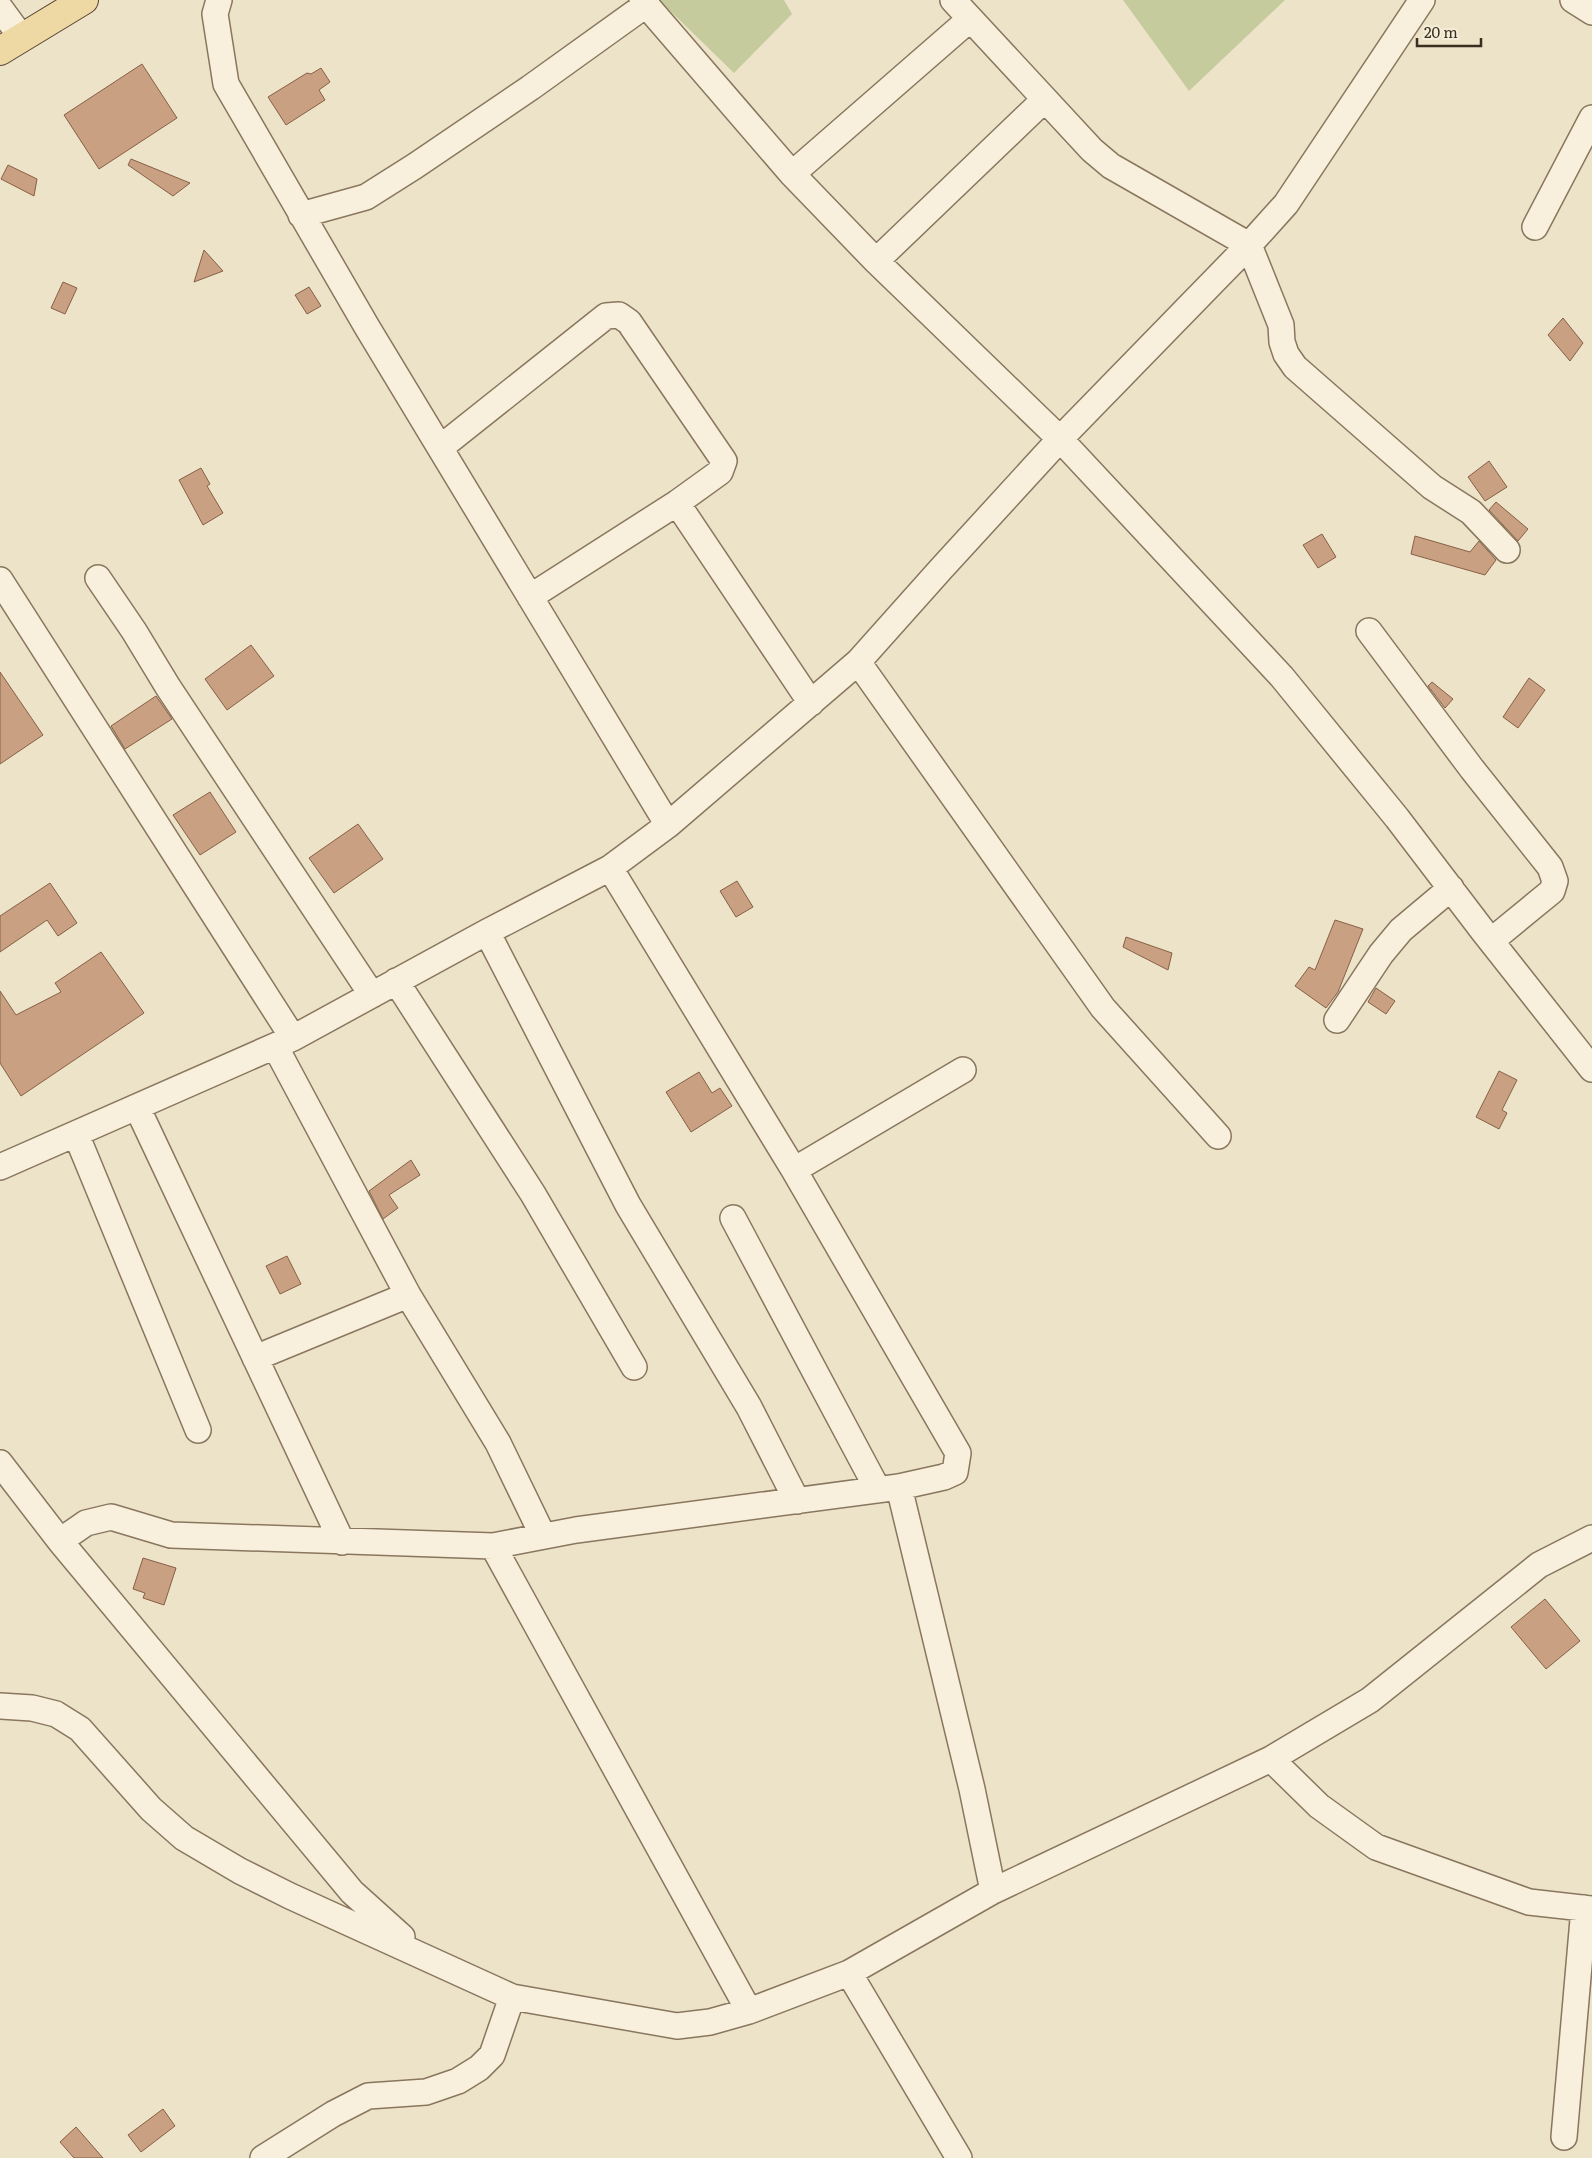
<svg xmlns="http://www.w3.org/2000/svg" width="1592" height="2158" viewBox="0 0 1592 2158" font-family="Literata,serif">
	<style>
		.green { fill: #c5cb9d }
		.building { fill: #c9a081; stroke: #876045 }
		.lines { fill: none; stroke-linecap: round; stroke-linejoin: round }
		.minor-casing { stroke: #89765e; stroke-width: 28 }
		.major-casing { stroke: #574432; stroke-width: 30 }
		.minor { stroke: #f8f0dc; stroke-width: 25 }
		.major { stroke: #eed8a3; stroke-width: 28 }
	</style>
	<rect width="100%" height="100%" fill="#ede3c9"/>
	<path class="green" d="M659,0h125l8,14 -58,59z
		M1123,0h162l-96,91z"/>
	<path class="building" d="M142,64l35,54 -78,51 -35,-54z
		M321,68l9,14 -11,8 6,10 -39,25 -18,-28 39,-24 4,1z
		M131,159l59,24 -17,13 -45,-31z
		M8,165l29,14 -3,17 -33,-17z
		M204,250l19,21 -29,11z
		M63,282l14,6 -12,26 -14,-6z
		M309,287l12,19 -14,8 -12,-19z
		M1563,318l20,25 -13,18 -22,-26z
		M1489,461l18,26 -22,14 -17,-24z
		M201,468l9,16 -3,2 16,27 -20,12 -24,-45z
		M1496,502l32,27 -10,12 -29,-31z
		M1322,534l14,23 -18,11 -15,-23z
		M1415,536l55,16 9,-11 17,19 -11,15 -74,-21z
		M251,645l23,31 -47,34 -22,-31z
		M0,672l43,63 -43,29z
		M1529,678l16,12 -27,38 -15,-11z
		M1432,682l21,17 -8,9 -17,-22z
		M156,696l16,23 -47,30 -14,-23z
		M210,792l26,40 -36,23 -27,-40z
		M358,824l25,35 -49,34 -25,-35z
		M737,881l16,26 -17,10 -16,-26z
		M50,883l27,40 -19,13 -11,-16 -47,32v-36z
		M1335,920l28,9 -25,63 -12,16 -31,-22 14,-19 6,3z
		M1126,937l46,16 -4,17 -45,-23z
		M101,952l43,61 -123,83 -21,-33v-72l16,24 45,-23 -6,-9z
		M1376,988l19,13 -9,13 -18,-12z
		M1499,1071l18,9 -15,30 5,3 -8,16 -23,-12z
		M699,1072l13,21 8,-5 12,18 -41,26 -25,-40z
		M411,1160l9,15 -31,20 9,13 -15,11 -14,-28z
		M287,1256l14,28 -21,10 -14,-28z
		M143,1558l33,10 -12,37 -21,-7 2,-5 -12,-4z
		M1545,1599l35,42 -34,28 -35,-42z
		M163,2109l12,17 -34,26 -13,-17z
		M76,2127l27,31h-29l-14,-16z"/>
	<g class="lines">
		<defs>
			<path id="minor" d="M219,0l-4,14 11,70 141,243 301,498
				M642,0l150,174 84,87 184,178 222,238 115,141 86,113 109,138
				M953,0l139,150 19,16 138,79 32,80 1,17 4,12 9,13 137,120 39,25 36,38
				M1573,0l19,12
				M0,8l22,30
				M792,174l178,-155
				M301,215l65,-18 49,-31 115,-78 117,-84
				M1535,227l57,-109
				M876,261l168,-161
				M440,448l166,-132 13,-1 10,7 95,139 -4,11 -43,31 -147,94
				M677,503l134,200
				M98,578l36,53 34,56 204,308
				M0,580l293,458
				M1369,631l103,138 78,98 5,14 -3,10 -61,50
				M858,662l245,346 115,128
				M487,932l141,273 121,202 48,94
				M396,981l137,213 101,173
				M1337,1020l44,-66 20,-24 50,-42
				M275,1046l133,249 90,148 45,93
				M137,1107l205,435
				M76,1134l122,296
				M0,1167l293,-129 194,-106 123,-64 58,-43 190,-163 83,-93 119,-130 189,-194 37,-41 136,-204
				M794,1170l169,-100
				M733,1218l145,272
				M255,1358l153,-63
				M0,1463l60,78 292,351 50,45
				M899,1487l73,302 21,102
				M60,1541l26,-18 25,-6 60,18 322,11 83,-16 323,-43 45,-10 11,-5 3,-19 -164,-283 -184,-302
				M493,1546l256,465
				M0,1706l32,2 24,6 24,15 71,80 33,29 56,33 50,25 222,101 165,29 33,-4 39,-11 100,-38 144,-82 278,-132 99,-59 169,-135 53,-27
				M1271,1759l48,47 57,41 153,55 63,7
				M849,1973l110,185
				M1564,2137l20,-229
				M263,2158l70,-44 35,-18 58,-4 32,-11 21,-13 13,-13 20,-58"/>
			<path id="major" d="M0,51l84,-51"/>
		</defs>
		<use href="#minor" class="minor-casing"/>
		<use href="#major" class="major-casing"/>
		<use href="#minor" class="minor"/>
		<use href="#major" class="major"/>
	</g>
	<path d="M1417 38v8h64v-8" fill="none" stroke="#3a2e21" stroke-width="2.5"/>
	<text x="1424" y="38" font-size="15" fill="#3a2e21" stroke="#f5edd8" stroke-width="4" paint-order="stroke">20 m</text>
</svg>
